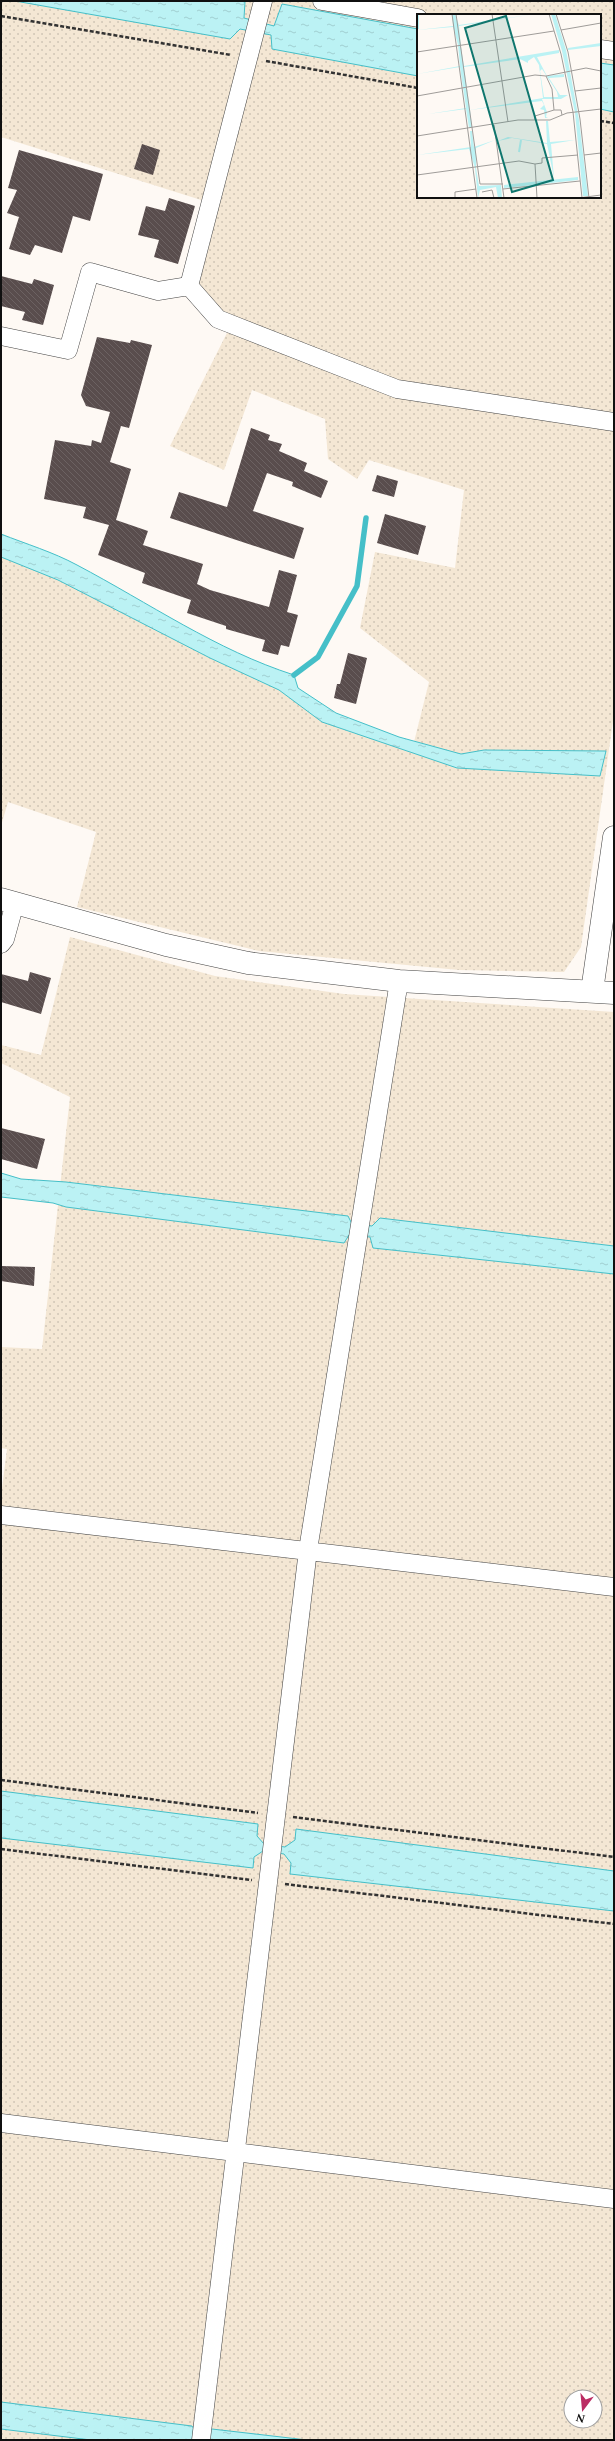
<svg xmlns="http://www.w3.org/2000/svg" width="615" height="2441" viewBox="0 0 615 2441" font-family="Spectral,serif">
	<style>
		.farmland { fill: url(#farmland-dots); fill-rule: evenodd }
		.water { fill: url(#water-ripples); stroke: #45bfc8 }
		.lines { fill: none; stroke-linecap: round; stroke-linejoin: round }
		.stream { stroke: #45bfc8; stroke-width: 5.5 }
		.building { fill: url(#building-back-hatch) }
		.minor-casing { stroke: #434343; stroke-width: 19 }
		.tertiary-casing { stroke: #434343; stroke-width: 23 }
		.path { stroke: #323232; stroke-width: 2.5; stroke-dasharray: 4 2; stroke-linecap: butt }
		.minor { stroke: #fff; stroke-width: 18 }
		.tertiary { stroke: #fff; stroke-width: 22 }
		.inset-river { fill: none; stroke: #bbf2f4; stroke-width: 2 }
		.inset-road { fill: none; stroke: #9f9c99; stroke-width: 1 }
		.view { fill: #0f766e; fill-opacity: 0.15; stroke: #0f766e; stroke-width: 2 }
		.inset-edge { fill: none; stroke: #101010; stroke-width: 2 }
	</style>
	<defs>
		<pattern id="farmland-dots" width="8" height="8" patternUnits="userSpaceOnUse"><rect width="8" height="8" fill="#f4e7d4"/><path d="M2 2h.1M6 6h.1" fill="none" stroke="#d0c5b5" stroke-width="1.8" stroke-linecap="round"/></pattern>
		<pattern id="water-ripples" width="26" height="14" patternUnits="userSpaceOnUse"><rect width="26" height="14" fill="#bbf2f4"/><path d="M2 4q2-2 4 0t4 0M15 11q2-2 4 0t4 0" fill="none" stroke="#a0ced0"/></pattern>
		<pattern id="building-back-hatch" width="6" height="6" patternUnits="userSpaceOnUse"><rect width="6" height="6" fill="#594d4d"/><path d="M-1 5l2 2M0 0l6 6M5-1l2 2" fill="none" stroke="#6c6262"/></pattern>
	</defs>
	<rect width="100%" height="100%" fill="#fef9f4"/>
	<path class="farmland" d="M1,1h613v713l-33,233 -17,25 -105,-2 -200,-19 -182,-44 19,-75 -88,-30 -7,24v-283l272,132 49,41 90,34 17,-68 -69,-54 15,-76 80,16 9,-78 -95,-30 -12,19 -29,-20 -3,-40 -73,-29 -28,80 -54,-24 62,-123 -37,-37 22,-81 -216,-68zM418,15h182v182h-182z
		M70,937l145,39 129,18 270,18v1428h-613v-944l6,-47 -6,-1v-101l41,2 28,-252 -69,-34v-18l40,10zM571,2397h24v24h-24z"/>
	<path class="water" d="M15,1h225l5,1 -1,16 30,8 8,-22 136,25v47l-146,-27 -1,-14 -31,-6 -10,10z
		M600,63l14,2v47l-14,-3z
		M1,534c25,10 52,18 76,31 72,38 139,85 217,110l4,13 38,25 63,24 62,17 23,-4 122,1 -6,25 -143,-8 -135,-46 -43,-32 -69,-32 -152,-78 -57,-23z
		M1,1173l20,6 45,3 282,34 4,8 20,2 8,-8 234,28v28l-241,-26 -3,-11 -21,-2 -5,8 -278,-36 -13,-4 -52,-6z
		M1,1791l257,33 -1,12 7,8 21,3 10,-7 1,-11 318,42v40l-324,-37 1,-11 -7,-9 -21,-3 -9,6 -1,11 -252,-30z
		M1,2402l191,24 4,6 11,2 5,-5 95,11h-216l-90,-11z"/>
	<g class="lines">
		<path class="stream" d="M294,675l24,-18 39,-71 9,-68"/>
	</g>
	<path class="building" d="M142,144l18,6 -7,25 -19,-6z
		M19,150l84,24 -13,47 -17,-5 -11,37 -27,-8 -5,10 -21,-6 10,-32 -12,-4 10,-23 -9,-2z
		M169,198l26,8 -17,58 -24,-7 5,-17 -21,-5 8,-29 19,5z
		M1,276l31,8 2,-5 20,6 -11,40 -21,-5 3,-8 -24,-6z
		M97,337l33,6 1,-3 21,5 -23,83 -8,-2 -11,36 21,7 -15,51 32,11 -5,14 60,19 -6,20 13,6 59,17 10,-37 18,5 -10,37 11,3 -9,32 -8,-2 -3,10 -16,-4 3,-11 -39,-11v-3l-39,-13 4,-13 -49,-17 3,-10 -47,-18 11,-30 -26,-7 3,-11 -42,-8 11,-59 36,6 1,-6 9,3 9,-31 -24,-6 -5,-11z
		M251,428l19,7 -2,5 14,4 -3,7 28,12 -3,8 24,10 -7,17 -29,-12 1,-4 -26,-9 -14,38 51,17 -10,31 -124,-41 9,-26 48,15z
		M377,475l21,6 -4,16 -22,-6z
		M385,514l41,12 -8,29 -41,-12z
		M348,653l19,5 -11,46 -22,-6 3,-14h3z
		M30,972l21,6 -10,36 -40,-12v-28l27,7z
		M1,1128l44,11 -8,30 -36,-10z
		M1,1266l34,1 -1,19 -33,-5z"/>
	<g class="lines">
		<defs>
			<path id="minor" d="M322,1l96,17
				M600,49l14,2
				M189,286l29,33 179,70 217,33
				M189,286l74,-285
				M1,336l67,14 22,-78 68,19 31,-5
				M1,944l4,-5 10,-36
				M1,1515l613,72
				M1,2123l613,76
				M201,2440l107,-890 91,-569"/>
			<path id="tertiary" d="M1,899l165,46 82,18 151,18 215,12
				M592,991l22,-154"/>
		</defs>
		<use href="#minor" class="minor-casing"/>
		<use href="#tertiary" class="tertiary-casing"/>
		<path class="path" d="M1,16l230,39
			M266,61l152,27
			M600,121l14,2
			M1,1780l257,33
			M293,1817l321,40
			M1,1849l251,31
			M285,1884l329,40"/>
		<use href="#minor" class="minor"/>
		<use href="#tertiary" class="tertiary"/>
	</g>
	<g transform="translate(417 14)">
		<rect width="184" height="184" fill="#fef9f4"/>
		<path d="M35,0h3l4,11 76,-11 -76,12 2,21 3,19 95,-16v3l-22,4 10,19 17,-2v3l-15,1 11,17h8l-7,4h-19l5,13 -1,5 2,1h-3l-1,-8 -4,-1 4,-4 -2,-4 -72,9 2,17 -3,1 -3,-19 -38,5 38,-6 -6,-41 -43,7 43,-8 -2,-21 -5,-18 -36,3 36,-4zM117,43l5,8 4,33 -73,12 -6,-43 56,-8 8,4v-2zM125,55l15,23 1,5h-14l-4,-26zM134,0h4l11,36 13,70 9,76h-5l-8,-83 -13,-62zM184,29v3l-33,4v-2zM129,107h2l2,21 25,-2 -24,4 3,34 -7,-34 -35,-6 -14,3 10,-4 39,6zM53,117h2l2,16 21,-7 -19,8v20l3,18 22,-1 1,13h-4l-2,-11 -16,3 -2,8 -3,-30 -6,-19 -52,6 54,-8zM161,163v3l-44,5 -30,3v-3z" fill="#bbf2f4" fill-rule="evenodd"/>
		<path class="inset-river" d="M1,0v15M102,138l2,-12"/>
		<path class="inset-road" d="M35,0l25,184M39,0l24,170h23M75,0l16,108M132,0l12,40 12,58 9,86M139,0l12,38 12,67 9,79M144,16l40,-7M0,38l137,-21M129,62l6,13 2,21M158,77l26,-3M0,82l118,-21 11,1 40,-8 15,3M118,106v-4l19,-6h7l1,5M77,111l10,73M0,122l101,-16h32l17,-7 34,-4M167,141l17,-2M118,150l2,34M0,161l102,-14 16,3 7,-1v-5l36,-3M86,175l77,-8M65,178l10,-2 2,8M38,184v-6l21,-3M161,184l23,-3"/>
		<path class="view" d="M89,2l47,164 -41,12 -47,-164z"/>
		<rect width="184" height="184" class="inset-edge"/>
	</g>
	<rect width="615" height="2441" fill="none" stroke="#101010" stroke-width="4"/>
	<g transform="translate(583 2409) rotate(196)"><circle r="19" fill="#ffffff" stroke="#9f9f9f"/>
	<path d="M0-3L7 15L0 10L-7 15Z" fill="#bb2d64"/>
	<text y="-6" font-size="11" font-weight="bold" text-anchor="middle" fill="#101010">N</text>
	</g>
</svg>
